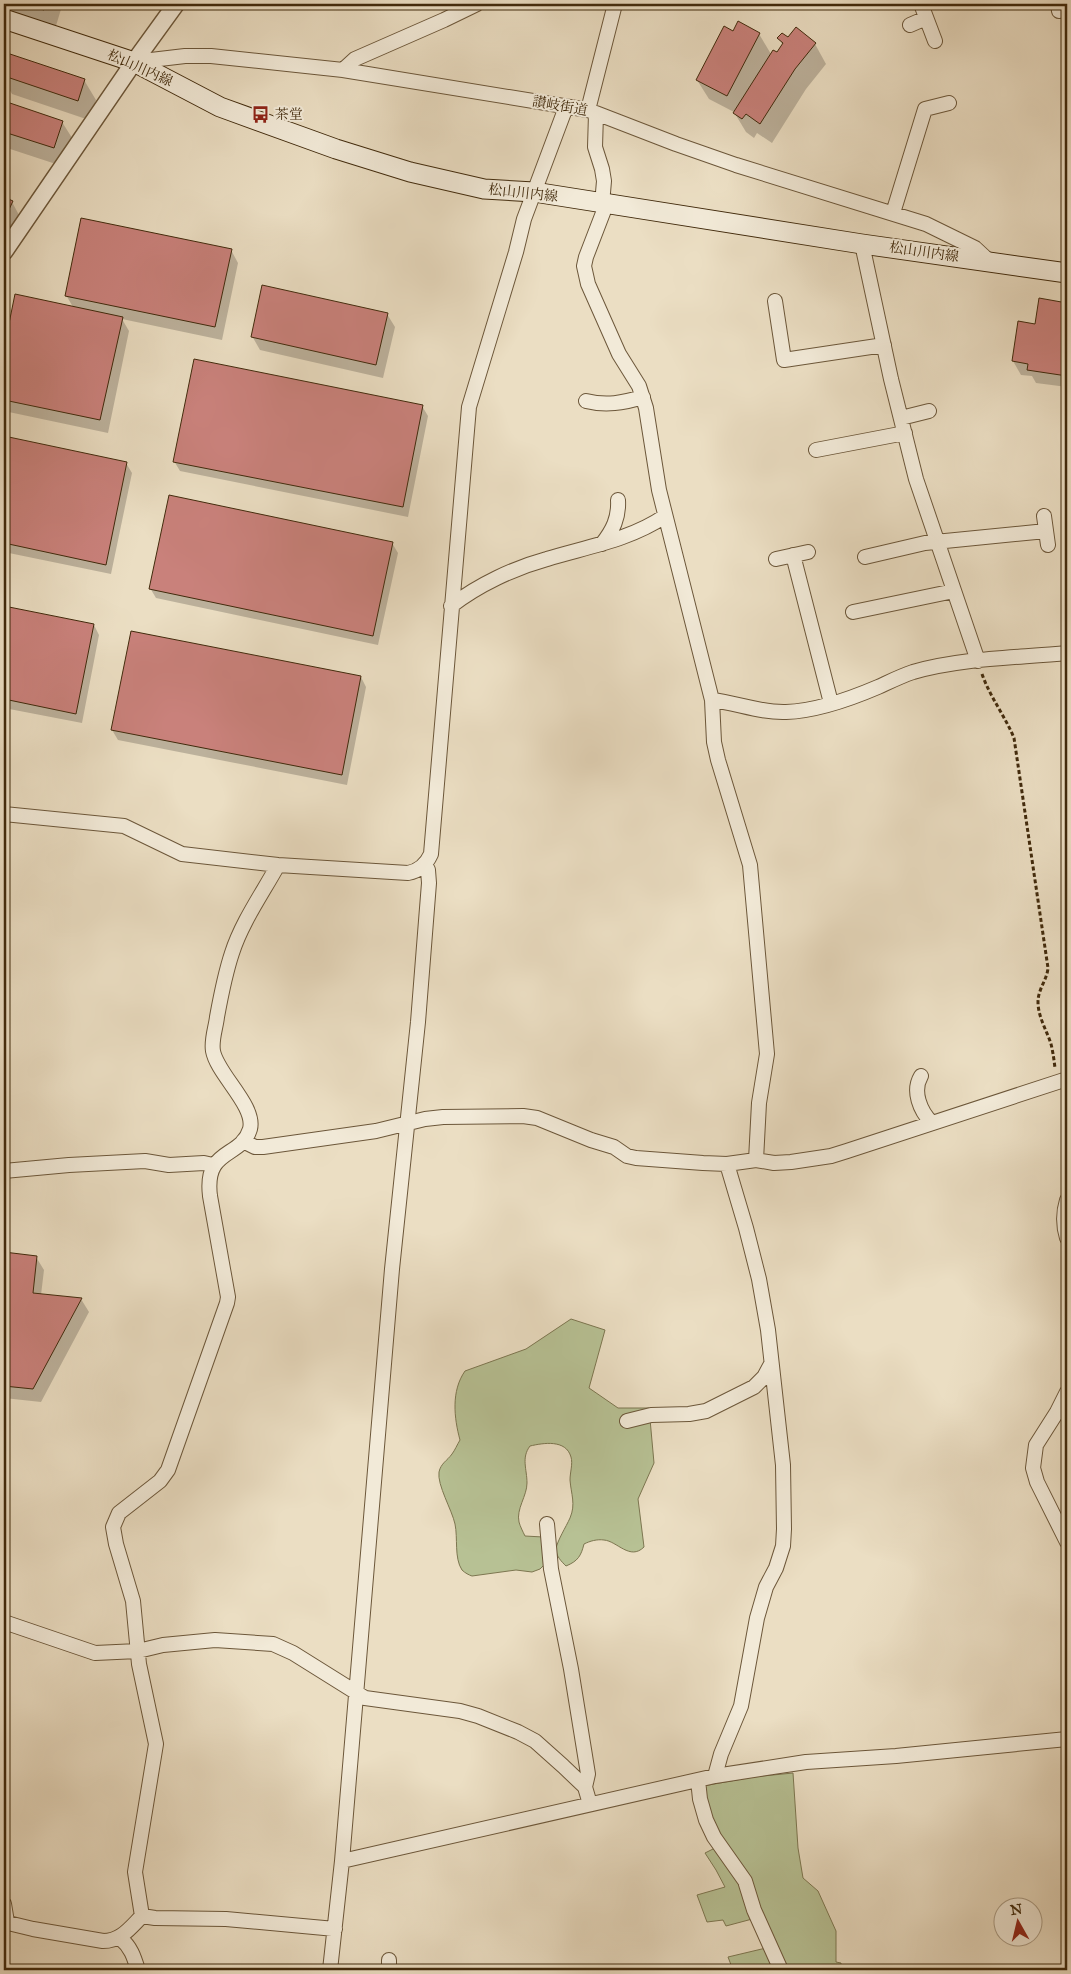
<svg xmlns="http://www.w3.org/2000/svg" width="1071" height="1974" viewBox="0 0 1071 1974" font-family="'IM FELL Great Primer','Noto Serif JP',serif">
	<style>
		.green { fill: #b7c194; stroke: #7c7650 }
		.shadow { fill: #0003 }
		.building { fill: #c9817b; stroke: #412a0c }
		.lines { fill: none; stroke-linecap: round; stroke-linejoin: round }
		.minor-casing { stroke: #6c573a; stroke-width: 16 }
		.tertiary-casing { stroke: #6c573a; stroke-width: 19 }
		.secondary-casing { stroke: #412a0c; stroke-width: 21 }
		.path { stroke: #412a0c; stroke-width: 3; stroke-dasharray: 4 2.5; stroke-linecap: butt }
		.minor { stroke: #f2ead8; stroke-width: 14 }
		.tertiary { stroke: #f2ead8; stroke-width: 16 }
		.secondary { stroke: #f2ead8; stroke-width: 19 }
		.labels { text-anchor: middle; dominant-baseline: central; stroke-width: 4; stroke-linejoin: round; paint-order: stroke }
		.street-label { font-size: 14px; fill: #412a0c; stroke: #f2ead8 }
		.poi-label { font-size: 14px; fill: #412a0c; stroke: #f2ead8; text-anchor: start }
	</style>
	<rect width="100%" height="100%" fill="#ebdec3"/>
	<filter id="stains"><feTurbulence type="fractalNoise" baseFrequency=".004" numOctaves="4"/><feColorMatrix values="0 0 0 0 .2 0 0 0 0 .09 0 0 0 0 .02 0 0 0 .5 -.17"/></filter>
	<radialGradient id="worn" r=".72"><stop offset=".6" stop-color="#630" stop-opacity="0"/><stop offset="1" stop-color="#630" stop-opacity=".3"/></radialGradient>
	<path class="green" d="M571,1319l34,11 -16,58 29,20h31l5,55 -16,36 6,48c-14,14 -27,-6 -40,-7 -7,-1 -14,1 -20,4 -3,12 -6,17 -18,22 -5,-5 -10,-10 -10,-17 1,-8 10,-22 14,-31 6,-14 1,-24 0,-38 0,-8 3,-16 1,-23 -5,-18 -28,-14 -41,-11 -9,12 -3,23 -3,37 0,13 -11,26 -8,39 1,4 4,10 6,14l18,1 2,27 -5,5 -8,3 -16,-2 -44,6c-3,-1 -7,-3 -10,-6 -8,-12 -4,-32 -7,-46 -3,-14 -18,-39 -16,-52 2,-9 8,-11 13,-18 3,-4 5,-9 8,-14 -6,-22 -9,-49 5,-69l61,-22z
		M793,1773l5,75 5,30 15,13 18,40v31l5,1v7h-108l-5,-13 38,-9 -10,-30 -30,8 -3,-6 -16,2 -10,-27 28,-8 -9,-17 -11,-17 10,-5 1,-14 -13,-48 50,-9z"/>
	<path class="shadow" d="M4,4h57l1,2 -7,23 -51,-15z
		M733,32l26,2 12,20h6l6,-8 -4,-8 9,1 27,5 11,20 -20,25 -34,54 -15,-10 -3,5 -8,-6 -12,-20 -25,-13 -12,-19z
		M7,54l77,26 12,20 -7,20 -77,-26 -8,-14v-15z
		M4,102l58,20 12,19 -9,26 -61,-20z
		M4,198l8,4 7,13 -15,31z
		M231,250l7,13 -16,77 -100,-21 7,12 -21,102 -104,-22v-57l12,-59 57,12 -7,-12z
		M1040,300l27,4v83l-31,-4 -4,-7 -11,-1 -8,-14 6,-38 17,2z
		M387,314l8,13 -12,51 -123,-28 -8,-14z
		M422,406l6,10 -20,101 -228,-46 -6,-10z
		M4,438l122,25 6,10 -21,101 -107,-22z
		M392,543l6,10 -20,92 -222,-47 -6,-10z
		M4,607l90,18 5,10 -17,88 -78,-15z
		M361,677l5,10 -19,98 -229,-45 -6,-10z
		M4,1254l32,3 8,13 -3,25 40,4 8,13 -48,90 -37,-4z"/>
	<path class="building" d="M23,4h23l-2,6z
		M738,21l22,12 -33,63 -31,-16 28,-54 9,5z
		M796,27l20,16 -21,26 -35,55 -14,-10 -4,5 -9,-6 40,-63 4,2 6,-9 -6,-5 5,-5 6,4z
		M7,53l78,26 -7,22 -74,-25v-15z
		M4,101l59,20 -9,27 -50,-16z
		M4,197l9,4 -9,19z
		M81,218l151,31 -17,78 -150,-31z
		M262,285l126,28 -12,52 -125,-28z
		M15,294l108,23 -23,103 -96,-20v-52z
		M1039,298l28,5v73l-40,-6 1,-6 -16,-3 6,-40 17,3z
		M194,359l229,46 -20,102 -230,-45z
		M4,436l123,26 -21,103 -102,-22z
		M169,495l224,47 -20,94 -224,-47z
		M4,606l90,18 -18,90 -72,-15z
		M131,631l230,45 -19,99 -231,-45z
		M4,1252l33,4 -4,37 49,5 -49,91 -29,-3z"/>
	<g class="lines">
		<defs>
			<path id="minor" d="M921,4l14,37
				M1058,4l1,7
				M910,25l16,-7
				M134,62l51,-6h26l132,14 245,40 88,34 60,21 190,59 49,24 14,13
				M343,70l12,-11 89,-39 33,-16
				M588,110l27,-106
				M596,114l-1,33 7,22 2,12 -2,23
				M606,205l-20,52 -2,9 4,18 31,70 20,32 7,22 13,82 53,210 2,42 4,18 32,105 17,189 -8,49 -3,57
				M893,213l32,-104 24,-6
				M862,244l29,135 25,100 62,182
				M775,301l9,59 100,-15
				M586,401c20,5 37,2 57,-4
				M901,418l28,-7
				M816,450l89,-17
				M1044,516l4,29
				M602,544c11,-14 17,-26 16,-44
				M793,555l38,148
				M865,557l60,-14 121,-12
				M776,559l32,-7
				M451,606c27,-21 63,-38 96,-47 39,-12 83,-19 118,-43
				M853,612l101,-21
				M712,700c25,3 49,13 74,12 31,-1 64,-13 92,-25 11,-5 23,-11 35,-15 49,-14 103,-14 154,-19
				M4,814l120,12 58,28 96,11 130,8c11,-2 18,-8 23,-19l38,-447 47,-155 8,-33 42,-112
				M921,1076c-9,15 -1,35 11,47
				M243,1141l12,6h8l113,-16 49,-12 18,-2 80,-1 14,2 54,22 23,7 13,9 9,2 67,5 24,1 29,-4 18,3 17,-1 40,-6 16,-5 220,-72
				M4,1171l65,-6 76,-4 24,4 35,-2 9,2
				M1067,1200c-4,13 -4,25 0,38
				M1067,1392l-10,20 -21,33 -3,23 4,14 30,60
				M627,1421l24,-6 38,-1 17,-3 48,-24 10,-10 7,-13
				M547,1524l4,45 20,100 17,105 -3,13
				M4,1622l91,31 43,-2 25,-6 52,-5 58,4 20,9 72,45 95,13 18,5 40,16 17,9 28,25 22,21 5,17
				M715,1776l6,-22 20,-48 16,-88 9,-31 10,-19 7,-22 1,-17 -1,-64 -15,-135 -9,-51 -13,-51 -19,-64
				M698,1780l2,19 6,21 8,17 31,44 9,29 27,60
				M342,1861l373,-85 91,-14 90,-6 171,-17
				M4,1904l3,18
				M142,1916l-7,-44 21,-128 -17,-80 -6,-63 -17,-57 -3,-17 6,-14 41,-32 8,-11 59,-167 1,-6 -18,-101c-6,-49 31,-37 40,-67 6,-23 -33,-55 -37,-78 -2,-11 3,-24 4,-34 4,-22 8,-43 15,-64 10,-31 30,-59 46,-88
				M4,1922l29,7 70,12c18,0 27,-13 39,-25l13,2 71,1 109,10
				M120,1938c11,9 14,19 18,32
				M330,1970l12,-109 50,-592 26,-247 11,-139 -1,-13 -3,-6
				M389,1970v-10"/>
			<path id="tertiary" d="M4,252l130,-190 42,-58"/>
			<path id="secondary" d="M4,19l130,43 86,45 116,42 74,23 74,17 50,3 328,52 205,29"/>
		</defs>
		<use href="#minor" class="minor-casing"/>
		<use href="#tertiary" class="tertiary-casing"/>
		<use href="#secondary" class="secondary-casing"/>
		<path class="path" d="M982,674c8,23 23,42 32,64l34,230c-1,12 -10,21 -10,34 0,15 9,29 13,42 2,8 3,16 4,24"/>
		<use href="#minor" class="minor"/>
		<use href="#tertiary" class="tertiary"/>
		<use href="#secondary" class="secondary"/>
	</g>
	<defs>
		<symbol id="bus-bare" viewBox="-9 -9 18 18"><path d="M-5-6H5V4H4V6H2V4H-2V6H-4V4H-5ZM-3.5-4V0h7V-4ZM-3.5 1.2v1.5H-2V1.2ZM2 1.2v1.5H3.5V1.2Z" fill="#8f2418" stroke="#f2ead8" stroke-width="2.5" paint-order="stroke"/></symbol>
	</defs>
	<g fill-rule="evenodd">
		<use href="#bus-bare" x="248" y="102" width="25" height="25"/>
	</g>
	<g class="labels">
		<g class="street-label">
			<text transform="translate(140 68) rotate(24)">松山川内線</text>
			<text transform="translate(560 106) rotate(10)">讃岐街道</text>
			<text transform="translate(523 193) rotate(6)">松山川内線</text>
			<text transform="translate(924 252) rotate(8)">松山川内線</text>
		</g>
		<g class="poi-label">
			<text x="275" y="114">茶堂</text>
		</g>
	</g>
	<rect width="1071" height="1974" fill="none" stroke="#ebdec3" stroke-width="20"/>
	<rect x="5" y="5" width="1061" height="1964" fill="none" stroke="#412a0c" stroke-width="2.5"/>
	<rect x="10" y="10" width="1051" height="1954" fill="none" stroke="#412a0c"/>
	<g transform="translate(1018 1922) rotate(352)"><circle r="24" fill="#f2ead8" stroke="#ab9d86"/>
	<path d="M0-4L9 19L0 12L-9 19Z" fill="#8f2418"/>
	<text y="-8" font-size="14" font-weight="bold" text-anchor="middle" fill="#412a0c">N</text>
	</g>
	<rect width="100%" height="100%" filter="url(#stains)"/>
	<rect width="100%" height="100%" fill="url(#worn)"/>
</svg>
